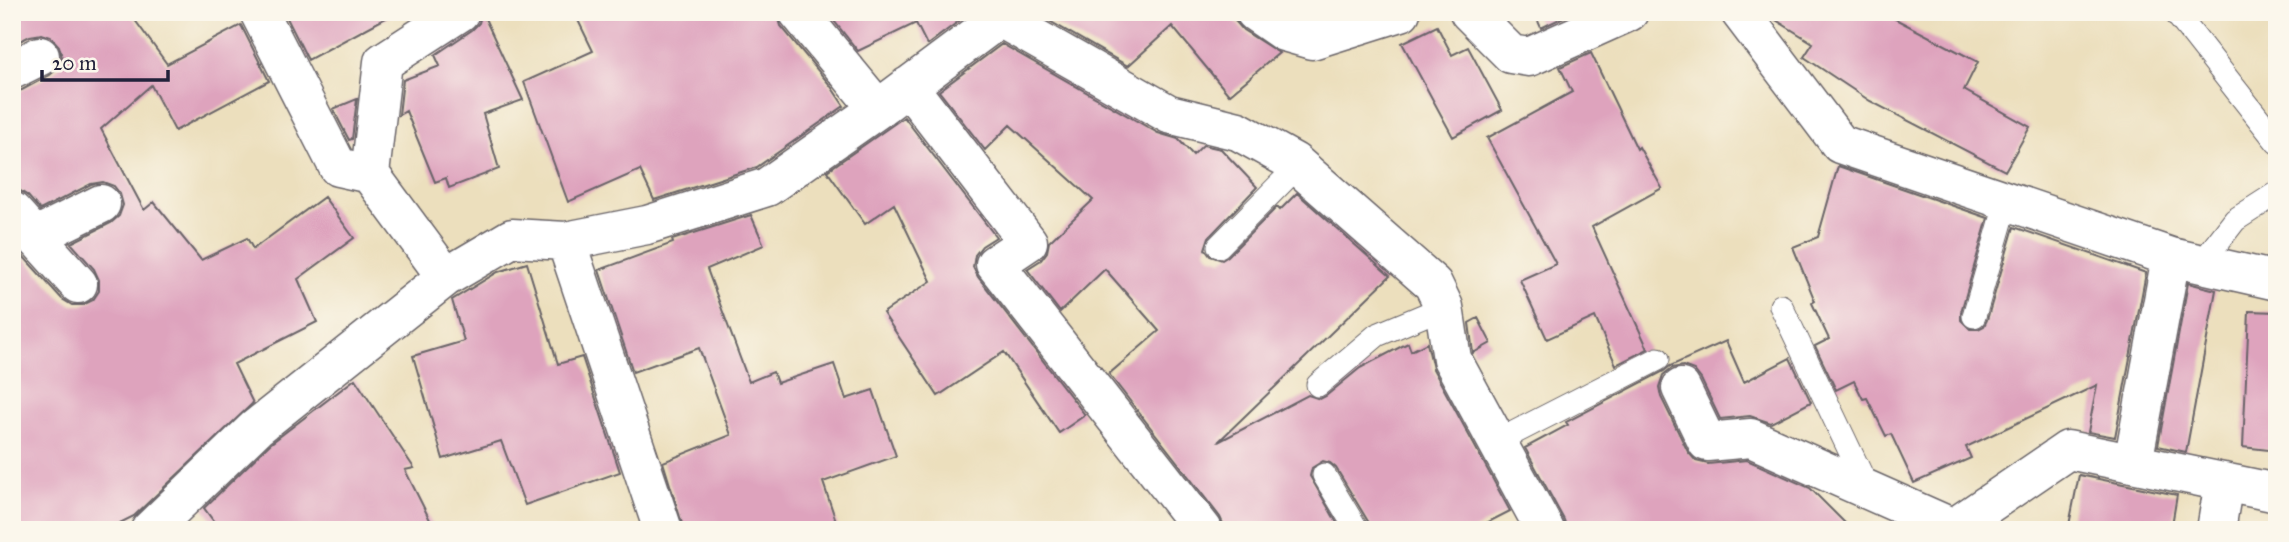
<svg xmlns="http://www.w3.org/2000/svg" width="2289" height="542" viewBox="0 0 2289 542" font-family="'IM FELL Great Primer',serif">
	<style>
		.building { fill: #dea3bd }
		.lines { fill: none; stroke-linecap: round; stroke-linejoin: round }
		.service-casing { stroke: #696468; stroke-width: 25 }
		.minor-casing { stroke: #696468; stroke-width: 41 }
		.service { stroke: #fff; stroke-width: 23 }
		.minor { stroke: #fff; stroke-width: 38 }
	</style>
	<rect width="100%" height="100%" fill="#fbf7ec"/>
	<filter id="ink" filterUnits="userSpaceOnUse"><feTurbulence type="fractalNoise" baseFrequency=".0143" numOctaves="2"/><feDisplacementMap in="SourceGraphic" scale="14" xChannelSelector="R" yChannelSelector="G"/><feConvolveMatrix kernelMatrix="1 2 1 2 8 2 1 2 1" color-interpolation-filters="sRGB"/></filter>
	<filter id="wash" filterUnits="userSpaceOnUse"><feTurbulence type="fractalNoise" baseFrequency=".00686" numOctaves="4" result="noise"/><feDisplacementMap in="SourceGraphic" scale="28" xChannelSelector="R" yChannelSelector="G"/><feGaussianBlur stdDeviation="1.57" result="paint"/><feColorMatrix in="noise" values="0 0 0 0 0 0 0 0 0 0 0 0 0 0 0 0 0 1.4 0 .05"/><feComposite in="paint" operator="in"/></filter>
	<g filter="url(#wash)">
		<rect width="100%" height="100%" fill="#ecdfbd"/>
		<g id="blocks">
			<path class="building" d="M12,12h117l38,52 74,-39 28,56 -94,50 -24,-46 -50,44 43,81 10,-8 47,58 46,-22 6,11 71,-52 30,41 -56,41 19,43 -83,42 19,39 -119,113 -28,14h-94v-286l50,55 10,6h11l10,-5 6,-9v-11l-5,-11 -23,-26 40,-20 8,-7 4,-11 -3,-11 -6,-8 -11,-4 -12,2 -51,26 -12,-14 -9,-6h-7v-98l10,-2 28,-15 9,-8 3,-10 -3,-11 -8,-9 -9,-3 -12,2 -18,9z
				M284,12h113l-89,48z
				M482,12l41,88 -40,14 16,55 -50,19 -3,-10 -11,4 -29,-71 -7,4 4,-35 37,-14 -5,-11 37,-25 7,-7z
				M574,12h203l4,14 49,59 14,21 -87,61 -103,33 -14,-30 -72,32 -44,-120 69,-31z
				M827,12h144l-44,33 -11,-22 -58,28z
				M1034,12h199l3,10 7,8 36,23 -50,42 -57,-69 -44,40z
				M1534,12h38v1l-31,15z
				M1768,12h114l96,50 -14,28 66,37 -25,44 -135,-70 -66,-44 9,-14 -42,-26z
				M1437,26l15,29 16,-8 34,63 -49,27 -51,-94z
				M1002,44l156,89 20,6 15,16 10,-10 18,4 36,38 -48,50 -4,12 5,7 12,4 6,-4 49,-49 3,3 17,-17 93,83 -172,166 90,-47 12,4 6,-3 34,-28 48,-25 3,8 16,-8 6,26 77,142 -37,19h-102l-2,-7 -33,-55 -6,-5 -7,-2 -11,7 -2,8 31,54 -116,-2 -5,-11 -111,-143 50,-43 -54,-62 -45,43 -33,-43 14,-9 6,-8 2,-10 44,-42 -83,-75 -25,25 -46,-59z
				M1591,53l46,96 2,-2 23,41 -70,39 56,122 -32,16 -21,-48 -48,22 -27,-59 36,-16 -69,-126 85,-46 -12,-25z
				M357,99l-5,40 -3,1 -16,-31z
				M904,117l92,120 -14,9 -7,9 -2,12 5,10 107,138 -26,18 -55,-81 -66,44 -55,-83 48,-32 -37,-77 -29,20 -38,-53z
				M1838,166l150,52 -27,94v8l9,9h8l6,-3 3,-6 27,-93 132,46 -31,164 -27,-5 9,-47 -131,62 5,11 -57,25 -23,-49 -5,2 -19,-38 -4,1 -9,-18 -18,9 -21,-44 14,-7 -17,-36 3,-2 -22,-54 25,-10z
				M751,215l13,30 -57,24 42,113 24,-10 4,11 57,-19 12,35 27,-9 23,66 -73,26 16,48h-155l-21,-68 68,-27 -32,-87 -66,24 -34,-102 74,-27 -1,-3z
				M527,263l31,101 24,-7 38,115 -95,33 -24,-64 -58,18 -30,-103 51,-15 -12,-41 46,-28z
				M2188,283l28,7 -30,162 -28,-6z
				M2249,311l28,1v139l-34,-4z
				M1478,318l13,25 -18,10 -4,-30z
				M1726,341l18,41 46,-24 21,44 -40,21 -21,-7 -30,3 -19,-40 -7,-9 -11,-4 -11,2 -9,7 -4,12 2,10 27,55 8,9 12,3 39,-4 63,28 42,42h-285l-3,-10 -39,-72 43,-23 -2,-3 98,-51 6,-5z
				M355,379l59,89 -9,2 30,60h-215l-16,-22 66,-64z
				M2079,475l98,20 -5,30 -31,-5 -1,10h-72z"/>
		</g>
	</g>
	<g filter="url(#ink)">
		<use href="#blocks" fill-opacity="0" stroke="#696468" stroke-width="2"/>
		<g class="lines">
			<defs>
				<path id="service" d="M2175,12l102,130
					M1219,246l79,-80
					M2201,264l34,-44 42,-27
					M1781,306l87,183
					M1974,316l33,-115
					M1318,385l59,-50 67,-28
					M1496,442l162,-83
					M1324,475l33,55"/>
				<path id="minor" d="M259,12l79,155 32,7 76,103
					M798,12l80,97
					M1255,12l29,20 28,8 89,-28
					M1469,12l42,42 18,3 100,-45
					M1740,12l100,132 331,113 106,24
					M1000,18l169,96 69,17 56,31 139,122 11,23 8,52 93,171
					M12,70l28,-14
					M908,86l120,156 -33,22 208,266
					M370,174l13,-112 77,-50
					M12,211l66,73
					M34,237l67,-33
					M566,241l97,289
					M1681,388l26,54 44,-4 207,92
					M2133,463l38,-206
					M1955,527l113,-77 209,43
					M150,530l106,-102 190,-151 66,-39 54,3 81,-16 120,-38 111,-78 122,-91 4,-6
					M2216,530l8,-48"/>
			</defs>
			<use href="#service" class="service-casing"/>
			<use href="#minor" class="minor-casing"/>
			<use href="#service" class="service"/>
			<use href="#minor" class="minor"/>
		</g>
	</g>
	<rect width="2289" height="542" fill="none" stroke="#fbf7ec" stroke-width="42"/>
	<path d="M42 70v10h126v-10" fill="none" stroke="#22223b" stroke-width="3.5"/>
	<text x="52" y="70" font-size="21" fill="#22223b" stroke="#fbf7ec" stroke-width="5" paint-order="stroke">20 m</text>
</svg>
